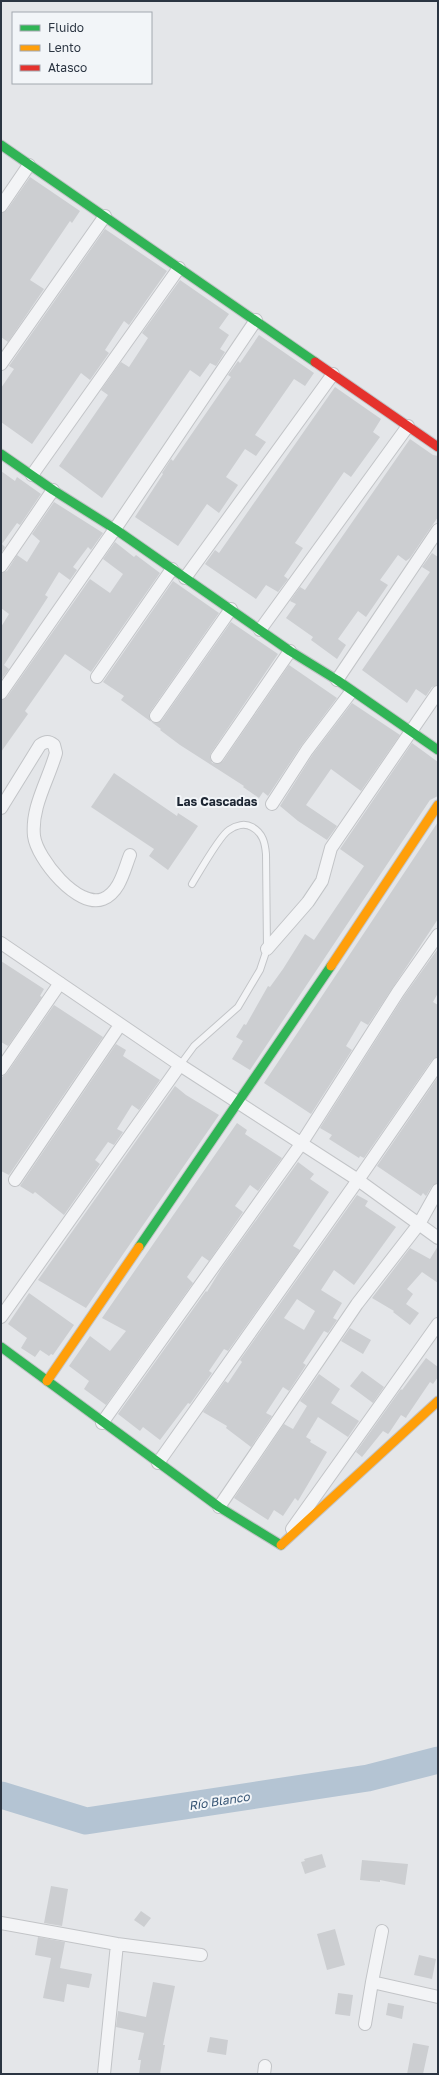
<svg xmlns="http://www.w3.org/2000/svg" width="439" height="2075" viewBox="0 0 439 2075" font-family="'Golos Text',sans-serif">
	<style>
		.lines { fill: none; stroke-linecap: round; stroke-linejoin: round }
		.river { stroke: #b4c4d3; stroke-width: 27 }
		.building { fill: #ccced1; fill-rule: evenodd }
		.lane-casing { stroke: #c2c4c7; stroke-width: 8 }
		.street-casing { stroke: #c2c4c7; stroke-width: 14 }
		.fast-casing { stroke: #c2c4c7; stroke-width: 11 }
		.slow-casing { stroke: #c2c4c7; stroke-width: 11 }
		.jam-casing { stroke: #c2c4c7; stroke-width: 11 }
		.lane { stroke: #f3f4f6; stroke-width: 6 }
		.street { stroke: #f3f4f6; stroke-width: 12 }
		.fast { stroke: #30b455; stroke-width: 9 }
		.slow { stroke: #ff9f0a; stroke-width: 9 }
		.jam { stroke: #e5322d; stroke-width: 9 }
		.labels { text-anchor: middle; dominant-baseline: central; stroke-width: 4; stroke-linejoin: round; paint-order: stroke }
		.neighbourhood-label { font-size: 12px; font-weight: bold; fill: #1d2633; stroke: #f2f5f8 }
		.water-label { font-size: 12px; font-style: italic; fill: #375574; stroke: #f2f5f8 }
	</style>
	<rect width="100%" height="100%" fill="#e4e6e9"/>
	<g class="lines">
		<path class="river" d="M1,1795l85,26 282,-43 70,-18"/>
	</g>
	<path class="building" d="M30,177l50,34 -8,12 -2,-2 -40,59 14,9 -36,53 -7,-5v-124l6,-3z
		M105,229l62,42 -38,54 -5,-4 -19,29 4,3 -19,27 -9,-7 -49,71 -31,-22v-34l13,-19 -5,-3z
		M180,280l49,34 -10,14 10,7 -9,14 5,3 -9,14 -6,-3 -10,14 -10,-7 -88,128 -43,-32 49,-71 -7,-5 20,-28 8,5 19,-29 -6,-5z
		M259,335l55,38 -9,13 -11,-7 -39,56 11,7 -10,14 -11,-7 -19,28 12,8 -19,28 -12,-9 -29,42 -43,-29 28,-43 -1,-1 9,-14 2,2 58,-84 -3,-2 10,-14 2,2z
		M335,387l46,32 -8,13 7,5 -29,40 -7,-5 -49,71 8,5 -19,28 4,3 -10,13 -12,-7 -10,14 -51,-35 10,-14 4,3z
		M410,439l23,16 5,1v61l-28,41 -4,3 -8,-6 -10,14 -8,11 8,5 -22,32 -8,-6 -20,28 8,6 -9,14 -26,-19 2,-3 -27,-19 10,-14 -6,-3 10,-14 5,3z
		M1,471l14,10 2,-4 24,17 -21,31 -3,-2 -15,21 3,3 -4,6z
		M54,502l49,31 -12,17 -3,-3 -15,20 4,3 -7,10 -11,-8 -14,23 3,2 -44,68 5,4 -8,11v-53l8,-13 -8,-6v-35l6,-2 10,-16 10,7 13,-21 -8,-7z
		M115,542l19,15 2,-2 24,18 -69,99 -26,-18 -40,57 3,3 -27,38v-52l6,-3 83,-118 20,14 13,-19 -20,-15z
		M432,553l6,4v128l-6,2 -6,9 -10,-7 -9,14 -45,-33 68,-98 -8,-5z
		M173,581l46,32 -69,99 -1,4 2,6 5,1 6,-3 69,-98 47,32 -67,99 -1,4 2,6 5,1 6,-3 66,-96 48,33 -36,48 -33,50 -5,-4 -4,6 -16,-11 1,-1 -64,-41 -20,-15 1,-1 -40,-29 3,-4 -21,-14z
		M352,703l48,32 -39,56 -30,-22 -25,36 31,21 -10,14 -29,-19 -18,-15 33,-52z
		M412,743l26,19v34l-8,4 -180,270 -18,-11 11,-18 -7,-4 8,-13 2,1 22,-39 2,1 13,-18 22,-35 9,6 50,-74 -24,-17z
		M114,773l63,43 1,-3 20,13 -30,44 -19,-14 5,-7 -63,-42z
		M438,822v97l-70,106 -7,-4 -15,25 6,4 -41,64 -47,-31z
		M437,950l1,43 -5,9 5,3v52l-6,3 -68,98 -4,-2 -1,2 -30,-19 3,-4 -12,-7 84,-132z
		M1,961l43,28 -4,7 2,1 -34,49 -7,-4z
		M54,1005l49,32 -94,138 -8,-4v-93l6,-5z
		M116,1044l10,6 -3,6 37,24 -21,30 -7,-5 -15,24 6,3 -9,13 -6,-3 -13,18 5,4 -36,51 -29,-23 -2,2 -13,-8z
		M438,1077v106l-6,3 -6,10 -3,-3 -2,3 -44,-30z
		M175,1086l11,9 33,20 -133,193 -48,-28z
		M237,1123l10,7 -2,4 37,24 -24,33 -8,-6 -15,21 8,6 -34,49 -7,-5 -15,21 6,6 -87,122 -22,-16 5,-8 -20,-15 21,-30 20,15 16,-20 -24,-13z
		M298,1162l16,12 -4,5 19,13 -36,54 7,4 -72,101 -4,-2 -15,22 3,2 -22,31 -2,-1 -28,37 -17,-13 -3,4 -22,-17 88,-123 1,1 14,-23z
		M357,1195l11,6 -3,5 31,21 -42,58 -20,-15 -13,20 21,13 -9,15 4,2 -9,13 -4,-2 -21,32 3,2 -17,26 -6,-4 -17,26 6,3 -21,31 -25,-19 1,-2 -24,-14 22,-31 3,2 14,-21 -2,-2zM297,1299l18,12 -11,19 -20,-12z
		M438,1246v37l-16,-11 -15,17 6,5 -7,10 13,9 -9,12 -17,-13 1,-1 -22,-13 38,-50 20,11z
		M29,1293l45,32 -21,30 -2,-1 -2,2 -9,-6 -5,7 -14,-9 6,-10 -19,-14z
		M350,1328l21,12 -8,14 -22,-13z
		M426,1358l12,9v10l-5,7 -3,-2 -23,34 -1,2 -5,-3 -12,18 -1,1 -5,-3 -21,26 -6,-5 45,-63 1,1z
		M362,1371l22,16 -11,16 -23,-17z
		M319,1374l21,15 -9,14 28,18 -11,16 -30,-20 -12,20 5,3 -1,2 17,10 -29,49 -3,-3 -12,18 -9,-6 -6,10 -34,-22 50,-74 9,5 14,-23 -7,-5z
		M322,1854l4,13 -21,7 -4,-12 4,-1 -1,-2z
		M362,1860l46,4 -3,21 -25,-5v2l-20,-2z
		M51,1886l17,3 -6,37 -18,-3z
		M141,1911l10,7 -7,9 -10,-7z
		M335,1929l10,36 -18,5 -10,-36z
		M38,1937l27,5 -5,26 32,6 -3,14 -22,-4 -3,18 -21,-4 8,-40 -16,-3z
		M419,1955l17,4 -4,20 -18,-4z
		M153,1982l22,4 -12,59h2l-5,29h-21l2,-14h-3l6,-27 -28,-6 2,-16 28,6z
		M338,1993l15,2 -3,21 -15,-2z
		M388,2003l16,3 -2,13 -16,-4z
		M210,2037l18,3 -2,15 -19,-3z
		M413,2043l16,3 -6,28h-16z"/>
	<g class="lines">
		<defs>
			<path id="lane" d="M180,1065l14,-19 44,-39 22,-37 7,-21 -1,-95c-1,-11 -3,-21 -14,-27 -7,-4 -16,-2 -23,3 -8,4 -31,44 -37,54"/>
			<path id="street" d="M1,206l28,-41
				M1,364l104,-148
				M32,475l147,-207
				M1,566l52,-76
				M185,578l148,-204
				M260,630l148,-204
				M97,677l75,-108
				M337,680l101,-150
				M1,693l114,-164 141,-209
				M156,716l75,-107
				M217,757l73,-106
				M272,804l35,-54 44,-58
				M1,808l39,-63c6,-4 9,-4 14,0l2,8c-8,28 -25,54 -22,83 3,23 44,73 69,63 17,-7 21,-29 27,-44
				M1,943l179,122 178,115 80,58
				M267,949l41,-47 14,-21 9,-33 107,-156
				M1,1069l59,-86
				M15,1180l105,-155
				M1,1317l179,-252
				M102,1423l199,-279 97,-152 40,-57
				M158,1463l200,-283 80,-116
				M219,1507l138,-203 62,-80 19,-34
				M292,1529l146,-205
				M1,1923l116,21 84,11
				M372,1982l10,-51
				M365,2024l7,-42 66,15
				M104,2074l13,-130
				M264,2074l1,-8"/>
			<path id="fast" d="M1,145l314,217
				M1,454l52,36 62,39 175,122 47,29 101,70
				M139,1247l192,-281
				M1,1347l218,160 62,38"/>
			<path id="slow" d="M331,966l107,-161
				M47,1381l92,-134
				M281,1545l157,-144"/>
			<path id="jam" d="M315,362l123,85"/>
		</defs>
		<use href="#lane" class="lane-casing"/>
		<use href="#street" class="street-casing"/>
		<use href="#fast" class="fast-casing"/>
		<use href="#slow" class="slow-casing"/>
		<use href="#jam" class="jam-casing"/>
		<use href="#lane" class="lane"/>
		<use href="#street" class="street"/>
		<use href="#fast" class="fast"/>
		<use href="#slow" class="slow"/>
		<use href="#jam" class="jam"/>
	</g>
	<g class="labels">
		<g class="neighbourhood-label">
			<text x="217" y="801">Las Cascadas</text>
		</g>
		<g class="water-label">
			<text transform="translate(219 1801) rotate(-9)">Río Blanco</text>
		</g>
	</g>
	<rect width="439" height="2075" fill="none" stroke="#2b3542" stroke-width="4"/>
	<rect x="12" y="12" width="140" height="72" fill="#f2f5f8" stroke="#a2a8af"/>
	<rect x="20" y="25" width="20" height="6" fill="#30b455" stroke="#a2a8af"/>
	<text x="48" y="32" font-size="12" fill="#2b3542">Fluido</text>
	<rect x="20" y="45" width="20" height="6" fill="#ff9f0a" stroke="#a2a8af"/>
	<text x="48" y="52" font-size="12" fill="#2b3542">Lento</text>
	<rect x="20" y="65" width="20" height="6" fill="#e5322d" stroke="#a2a8af"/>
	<text x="48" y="72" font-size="12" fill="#2b3542">Atasco</text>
</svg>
